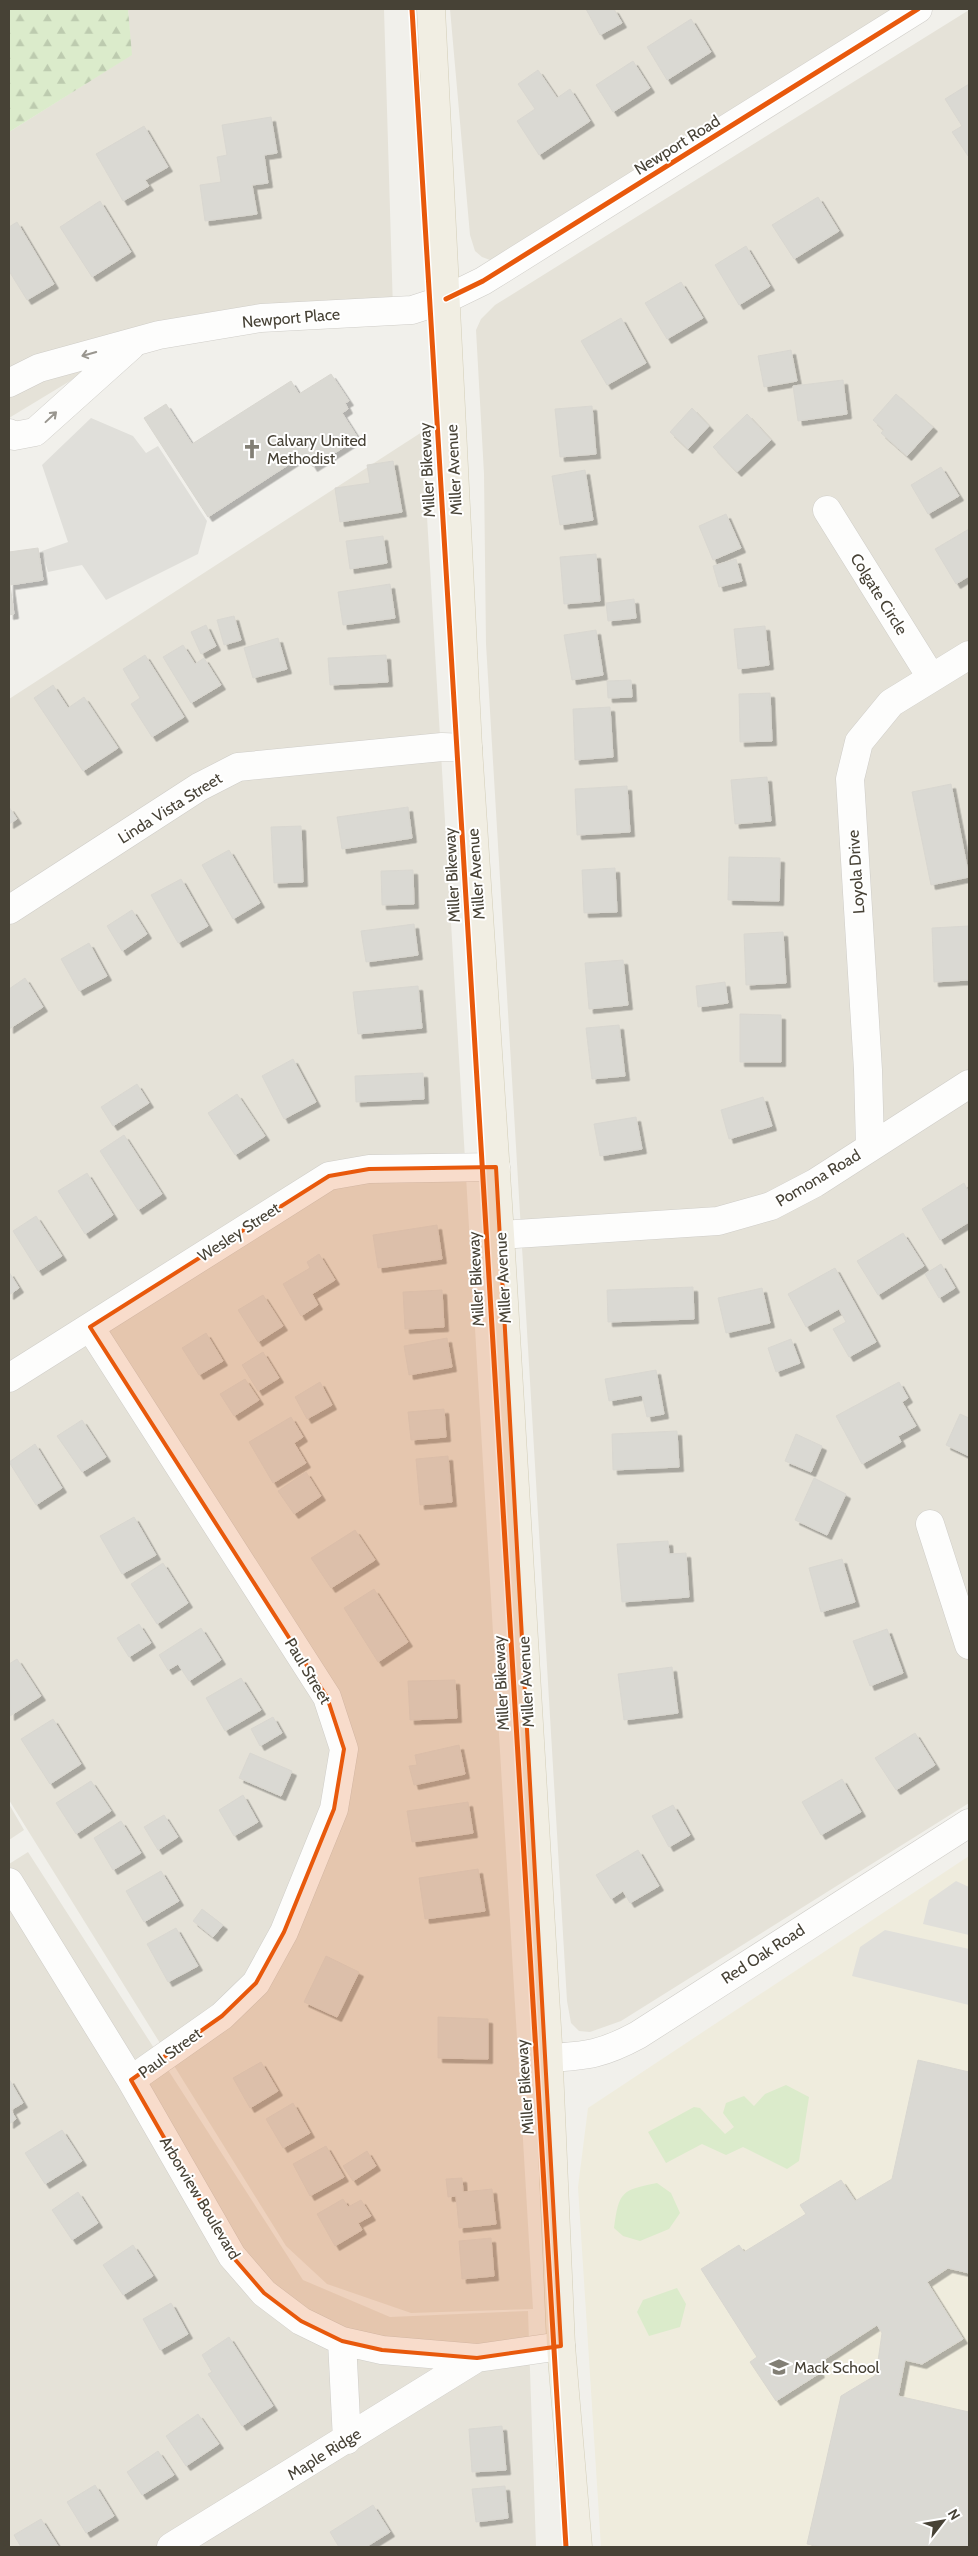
<svg xmlns="http://www.w3.org/2000/svg" width="978" height="2556" viewBox="0 0 978 2556" font-family="Cabin,sans-serif">
	<style>
		.residential { fill: #e5e2d8 }
		.education { fill: #efecdd }
		.forest { fill: url(#forest-firs) }
		.green { fill: #dbebcb }
		.parking { fill: #e0dfda }
		.building { fill: #dad9d3; stroke: #d9d7d0; filter: url(#shadow) }
		.lines { fill: none; stroke-linecap: round; stroke-linejoin: round }
		.minor-casing { stroke: #cfcdc8; stroke-width: 29 }
		.major-casing { stroke: #d3ceb8; stroke-width: 29 }
		.minor { stroke: #fdfdfc; stroke-width: 28 }
		.major { stroke: #f1eee3; stroke-width: 28 }
		.cycleway-casing { stroke: #fff; stroke-width: 8 }
		.cycleway { stroke: #e8590c; stroke-width: 5 }
		.oneway { stroke: #99968f }
		.marked { fill: #e8590c; fill-opacity: 0.2; stroke: #e8590c; stroke-width: 4; stroke-linejoin: round }
		.labels { text-anchor: middle; dominant-baseline: central; stroke-width: 4; stroke-linejoin: round; paint-order: stroke }
		.street-label { font-size: 16px; fill: #474236; stroke: #fff }
		.poi-label { font-size: 16px; fill: #474236; stroke: #fff; text-anchor: start }
	</style>
	<defs>
		<pattern id="forest-firs" width="22" height="20" patternUnits="userSpaceOnUse" patternTransform="scale(1.25)"><rect width="22" height="20" fill="#dbebcb"/><path d="M5 1l3.5 6h-7zM16 11l3.5 6h-7z" fill="#bdcbaf"/></pattern>
		<filter id="shadow"><feDropShadow dx="4.5" dy="4.5" stdDeviation="0" flood-color="#0004"/></filter>
	</defs>
	<rect width="100%" height="100%" fill="#f1f0eb"/>
	<path class="residential" d="M128,9h256l9,301 -257,31 -127,77v-286l122,-77z
		M450,9h444l-397,249 -7,2 -8,-3 -7,-6 -5,-16z
		M969,10v1793l-348,218 -31,11 -11,-1 -8,-8 -4,-22 -81,-1357 -2,-170 -8,-144 5,-11 14,-14z
		M422,432l111,1877 -122,4 -84,-29 -41,-38 -277,-446v-1101z
		M9,1804l15,26 -15,10z
		M28,1852l275,428 87,37 138,-6 8,236h-527v-683z"/>
	<path class="education" d="M969,1856v691h-368l-23,-360 10,-79z"/>
	<path class="forest" d="M9,9h119l4,46 -123,77z"/>
	<path class="green" d="M786,2085l23,12 -10,64 -12,8 -44,-22 -17,8 -24,-11 -36,19 -18,-31 46,-25 6,1 25,26 9,-7 -11,-14 3,-10 18,-7 10,10 11,-12z
		M657,2183l14,10 9,20 -11,16 -29,12 -17,-5 -9,-8c5,-36 7,-38 43,-45z
		M677,2288l9,16 -6,23 -31,9 -12,-24 6,-12z"/>
	<path class="parking" d="M91,418l42,18 13,17 12,-7 49,75 -9,33 -92,46 -24,-35 -34,7 -6,-21 26,-9 -26,-77z
		M956,1881l13,6v48l-46,-11 6,-24z
		M885,1930l84,19v56l-117,-29 8,-29z"/>
	<path class="building" d="M586,9h28l8,14 -22,12z
		M691,19l20,33 -44,28 -20,-33z
		M633,61l17,27 -37,24 -17,-27z
		M538,70l19,28 13,-9 20,32 -51,34 -22,-34 18,-12 -17,-25z
		M969,84v71l-1,1 -16,-24 10,-6 -17,-27z
		M271,117l6,36 -13,2 4,28 -16,2 5,29 -52,7 -5,-36 21,-3 -4,-25 10,-2 -5,-30z
		M144,126l24,41 -23,13 4,6 -26,15 -27,-47z
		M818,197l21,34 -45,28 -22,-34z
		M100,201l31,51 -39,25 -32,-50z
		M17,222l37,62 -27,16 -18,-29v-44z
		M746,246l24,40 -31,19 -24,-40z
		M681,282l22,36 -36,21 -22,-36z
		M621,318l25,45 -39,22 -26,-44z
		M791,350l6,31 -33,6 -6,-31z
		M331,374l18,27 -4,2 3,6 -6,4 16,25 -45,29 -8,-13 -97,63 -64,-99 22,-14 26,40 99,-63 8,13z
		M843,380l4,34 -49,7 -5,-35z
		M896,394l37,33 -26,29 -26,-23 3,-3 -11,-10z
		M592,406l4,48 -36,3 -5,-48z
		M692,408l17,18 -21,23 -18,-17z
		M747,414l24,26 -34,32 -24,-25z
		M393,461l9,51 -62,10 -5,-34 35,-5 -3,-18z
		M941,467l18,29 -31,18 -17,-29z
		M585,470l8,50 -33,5 -8,-49z
		M726,514l15,34 -28,12 -14,-34z
		M969,529v47l-13,8 -21,-35z
		M383,536l4,27 -37,6 -4,-28z
		M38,548l5,32 -33,5 4,29 -5,1v-63z
		M596,554l4,47 -36,3 -4,-47z
		M736,559l6,22 -23,6 -6,-21z
		M390,584l5,34 -52,7 -5,-33z
		M634,599l2,19 -28,3 -2,-18z
		M234,616l7,24 -17,5 -7,-25z
		M206,625l10,21 -15,8 -10,-22z
		M765,626l4,39 -31,4 -4,-40z
		M596,630l7,45 -31,5 -8,-45z
		M278,638l9,31 -34,9 -9,-30z
		M183,645l12,19 9,-6 17,27 -30,18 -28,-46z
		M145,655l39,62 -32,20 -21,-33 9,-6 -17,-29z
		M386,655l2,27 -58,3 -2,-27z
		M631,680l1,17 -24,1 -1,-17z
		M53,685l15,23 16,-11 34,51 -35,23 -49,-73z
		M770,693l2,48 -32,1 -1,-48z
		M610,707l3,50 -38,3 -2,-51z
		M767,777l4,44 -36,3 -4,-44z
		M951,784l18,93 -38,8 -19,-93z
		M627,786l3,46 -53,3 -2,-46z
		M9,807l8,12 -8,5z
		M408,807l4,31 -70,11 -5,-32z
		M301,826l2,56 -29,1 -3,-56z
		M229,850l31,53 -27,16 -31,-54z
		M729,857l51,1 -1,43 -51,-1z
		M615,868l2,44 -33,1 -2,-43z
		M413,870l1,34 -32,1 -1,-34z
		M181,879l27,47 -30,17 -27,-48z
		M132,910l15,24 -25,17 -15,-25z
		M414,924l4,31 -52,7 -5,-31z
		M968,926l1,54 -35,2 -2,-54z
		M783,932l3,51 -40,2 -2,-51z
		M89,943l18,33 -28,15 -18,-32z
		M623,960l5,45 -39,4 -4,-46z
		M25,978l18,29 -34,22v-40z
		M725,982l3,21 -30,4 -2,-21z
		M418,986l4,42 -64,6 -5,-42z
		M740,1014l41,1v47h-41z
		M619,1025l6,51 -33,3 -6,-51z
		M293,1059l23,43 -32,17 -22,-43z
		M423,1073l1,26 -68,3 -1,-26z
		M137,1084l12,19 -36,23 -12,-19z
		M237,1094l28,42 -30,19 -27,-42z
		M763,1097l9,29 -43,13 -8,-29z
		M636,1117l6,32 -42,7 -6,-32z
		M124,1135l38,59 -24,16 -38,-59z
		M87,1173l26,42 -28,19 -27,-43z
		M964,1183l5,10v29l-29,18 -18,-31z
		M36,1216l26,40 -24,15 -25,-40z
		M437,1225l5,34 -64,9 -5,-33z
		M903,1233l21,33 -46,29 -21,-34z
		M319,1254l16,26 -23,14 6,11 -17,11 -18,-32 27,-16 -3,-6z
		M941,1264l14,24 -16,10 -14,-24z
		M835,1268l41,74 -27,15 -16,-28 13,-7 -7,-13 -33,18 -18,-33z
		M9,1272l10,16 -10,7z
		M693,1287l1,32 -86,3 -1,-32z
		M762,1288l8,35 -44,10 -8,-35z
		M442,1290l2,37 -39,2 -2,-37z
		M263,1295l20,31 -25,16 -20,-32z
		M206,1333l17,28 -24,14 -17,-27z
		M447,1338l5,29 -43,8 -5,-29z
		M791,1339l9,24 -24,9 -8,-24z
		M263,1352l16,26 -21,13 -16,-26z
		M656,1370l8,44 -17,3 -5,-22 -33,6 -4,-22z
		M245,1379l14,21 -25,16 -14,-22z
		M320,1382l12,23 -25,14 -12,-22z
		M899,1382l9,16 -6,4 14,24 -18,10 3,6 -39,22 -26,-48z
		M444,1409l2,28 -35,3 -3,-28z
		M960,1414l9,4v38l-23,-11z
		M291,1417l12,20 -9,6 12,20 -33,20 -24,-41z
		M82,1420l24,37 -24,15 -25,-36z
		M677,1431l2,36 -66,3 -1,-36z
		M796,1434l26,12 -11,26 -26,-11z
		M35,1444l27,44 -26,17 -27,-43z
		M448,1456l4,46 -32,3 -4,-46z
		M306,1472l15,24 -27,18 -16,-23z
		M814,1478l32,16 -19,41 -32,-15z
		M134,1517l22,38 -34,19 -22,-38z
		M355,1530l20,30 -44,28 -20,-30z
		M668,1541l1,13 17,-1 3,44 -67,5 -5,-58z
		M842,1559l13,43 -34,10 -12,-44z
		M163,1563l25,40 -31,21 -26,-40z
		M374,1589l34,53 -30,20 -34,-54z
		M139,1624l12,19 -22,14 -12,-19z
		M201,1628l20,32 -32,21 -11,-17 -10,6 -9,-15z
		M887,1629l16,44 -33,13 -17,-45z
		M17,1659l24,37 -31,20 -1,-52z
		M672,1667l6,46 -54,7 -6,-46z
		M241,1678l20,32 -36,21 -19,-33z
		M455,1680l2,38 -47,2 -2,-39z
		M273,1717l9,16 -22,13 -9,-17z
		M53,1719l28,45 -31,20 -29,-45z
		M915,1733l20,32 -39,25 -21,-32z
		M459,1745l6,29 -51,11 -5,-19 8,-1 -2,-10z
		M250,1753l42,18 -11,25 -42,-18z
		M842,1779l19,33 -40,23 -19,-33z
		M91,1781l20,30 -35,23 -20,-31z
		M243,1795l15,27 -24,14 -15,-26z
		M468,1802l5,31 -61,9 -5,-31z
		M673,1805l17,30 -21,12 -17,-31z
		M164,1815l14,22 -20,13 -14,-23z
		M121,1821l20,32 -28,17 -19,-32z
		M638,1850l21,36 -29,17 -7,-12 -12,8 -15,-24z
		M478,1869l7,42 -60,8 -6,-41z
		M161,1871l18,30 -35,21 -18,-31z
		M202,1909l21,16 -10,12 -20,-16z
		M176,1928l22,38 -30,16 -21,-38z
		M326,1956l33,16 -22,45 -33,-15z
		M438,2017l50,2v40l-50,-1z
		M918,2060l51,12v201l-21,-5 -21,14 36,57 -41,25 -17,-4 -7,36 71,16v130l-1,5h-147l-14,-3 34,-148 35,-21 6,-42 -5,-8 -61,40 4,8 -44,28 -26,-39 7,-5 -56,-88 38,-24 5,7 62,-38 -6,-9 41,-25 14,21 37,-22z
		M261,2062l17,29 -28,17 -17,-30z
		M9,2079l14,24 -12,7 5,9 -7,5z
		M293,2103l17,30 -27,15 -17,-29z
		M62,2130l20,31 -37,23 -20,-31z
		M326,2146l18,31 -34,19 -17,-32z
		M367,2151l9,15 -23,15 -10,-15z
		M462,2178l1,14 29,-3 4,35 -37,4 -3,-32 -8,1 -2,-18z
		M78,2192l20,31 -26,17 -20,-30z
		M343,2199l5,8 13,-7 10,16 -13,7 4,7 -27,16 -18,-32z
		M491,2238l3,38 -32,3 -3,-38z
		M133,2245l20,31 -30,19 -20,-30z
		M171,2303l17,31 -28,16 -17,-31z
		M229,2337l44,69 -31,20 -34,-52 4,-2 -10,-17z
		M198,2414l21,30 -33,22 -20,-30z
		M502,2426l4,44 -34,2 -3,-43z
		M158,2451l16,24 -32,20 -15,-23z
		M95,2485l19,31 -28,17 -19,-31z
		M505,2486l3,32 -32,4 -4,-33z
		M373,2505l17,27 -24,15h-27l-9,-15z
		M41,2519l17,27 -37,1 -7,-12z"/>
	<g class="lines">
		<defs>
			<path id="minor" d="M9,383l30,-15 120,-33 102,-17 151,-8 34,-11 37,-18 435,-272
				M9,433l5,3 21,-4 96,-86
				M827,510l104,167
				M9,910l190,-123 39,-20 204,-20 26,1
				M870,1146l-2,-76 -18,-291 9,-37 32,-39 78,-48
				M500,1235l218,-14 53,-15 44,-23 154,-99
				M90,1327l237,370 17,52 -10,60 -50,123 -28,51 -34,33 -91,64
				M9,1378l320,-202 40,-7 127,-2
				M930,1524l39,121
				M9,1882l122,198 101,176 32,37 37,28 41,20 40,9 95,8 84,-12
				M548,2058c39,-2 55,-4 90,-23l331,-212
				M342,2341l5,99
				M171,2547l306,-189"/>
			<path id="major" d="M431,9l37,739 32,487 48,810 13,301 17,201"/>
		</defs>
		<use href="#minor" class="minor-casing"/>
		<use href="#major" class="major-casing"/>
		<use href="#minor" class="minor"/>
		<use href="#major" class="major"/>
		<defs>
			<path id="cycleway" d="M412,9l154,2538
				M446,299l37,-18 435,-272"/>
		</defs>
		<use href="#cycleway" class="cycleway-casing"/>
		<use href="#cycleway" class="cycleway"/>
	</g>
	<defs><path id="oneway-shaft" d="M-6 0H5M1.5-3L5.5 0L1.5 3" fill="none" stroke-width="1.6" stroke-linecap="round" stroke-linejoin="round" transform="scale(1.25)"/></defs>
	<g class="oneway">
		<use href="#oneway-shaft" transform="translate(89 354) rotate(164)"/>
		<use href="#oneway-shaft" transform="translate(51 417) rotate(-43)"/>
	</g>
	<path class="marked" d="M496,1167l65,1179 -84,12 -95,-8 -40,-9 -41,-20 -37,-28 -32,-37 -101,-176 91,-64 34,-33 28,-51 50,-123 10,-60 -17,-52 -237,-370 239,-151 40,-7z"/>
	<defs>
		<symbol id="church-bare" viewBox="-9 -9 18 18"><path d="M-1.2-6h2.4v3.5h3.3v2.4h-3.3V6h-2.4V-.1h-3.3v-2.4h3.3Z" fill="#827f75" stroke="#fff" stroke-width="2.5" paint-order="stroke"/></symbol>
		<symbol id="school-bare" viewBox="-9 -9 18 18"><path d="M0-5L7-2L0 1L-7-2ZM-4 1L0 2.5L4 1V4Q0 6-4 4Z" fill="#827f75" stroke="#fff" stroke-width="2.5" paint-order="stroke"/></symbol>
	</defs>
	<g fill-rule="evenodd">
		<use href="#church-bare" x="238" y="435" width="28" height="28"/>
		<use href="#school-bare" x="765" y="2353" width="28" height="28"/>
	</g>
	<g class="labels">
		<g class="street-label">
			<text transform="translate(677 145) rotate(-32)">Newport Road</text>
			<text transform="translate(291 318) rotate(-5)">Newport Place</text>
			<text transform="translate(427 470) rotate(-93)">Miller Bikeway</text>
			<text transform="translate(454 470) rotate(-93)">Miller Avenue</text>
			<text transform="translate(879 594) rotate(58)">Colgate Circle</text>
			<text transform="translate(170 808) rotate(-32)">Linda Vista Street</text>
			<text transform="translate(856 872) rotate(-94)">Loyola Drive</text>
			<text transform="translate(476 874) rotate(-94)">Miller Avenue</text>
			<text transform="translate(452 875) rotate(-93)">Miller Bikeway</text>
			<text transform="translate(818 1178) rotate(-31)">Pomona Road</text>
			<text transform="translate(239 1232) rotate(-33)">Wesley Street</text>
			<text transform="translate(503 1278) rotate(-93)">Miller Avenue</text>
			<text transform="translate(476 1279) rotate(-93)">Miller Bikeway</text>
			<text transform="translate(308 1671) rotate(59)">Paul Street</text>
			<text transform="translate(526 1682) rotate(-93)">Miller Avenue</text>
			<text transform="translate(501 1683) rotate(-93)">Miller Bikeway</text>
			<text transform="translate(763 1954) rotate(-33)">Red Oak Road</text>
			<text transform="translate(170 2053) rotate(-36)">Paul Street</text>
			<text transform="translate(525 2087) rotate(-94)">Miller Bikeway</text>
			<text transform="translate(200 2198) rotate(59)">Arborview Boulevard</text>
			<text transform="translate(324 2454) rotate(-32)">Maple Ridge</text>
		</g>
		<g class="poi-label">
			<text x="267" y="440">Calvary United<tspan x="267" dy="18">Methodist</tspan></text>
			<text x="794" y="2367">Mack School</text>
		</g>
	</g>
	<rect width="978" height="2556" fill="none" stroke="#474236" stroke-width="20"/>
	<g transform="translate(943 2521) rotate(59)" stroke="#ffffff" stroke-width="4" paint-order="stroke">
	<path d="M0-4L9 19L0 12L-9 19Z" fill="#474236"/>
	<text y="-8" font-size="14" font-weight="bold" text-anchor="middle" fill="#474236">N</text>
	</g>
</svg>
